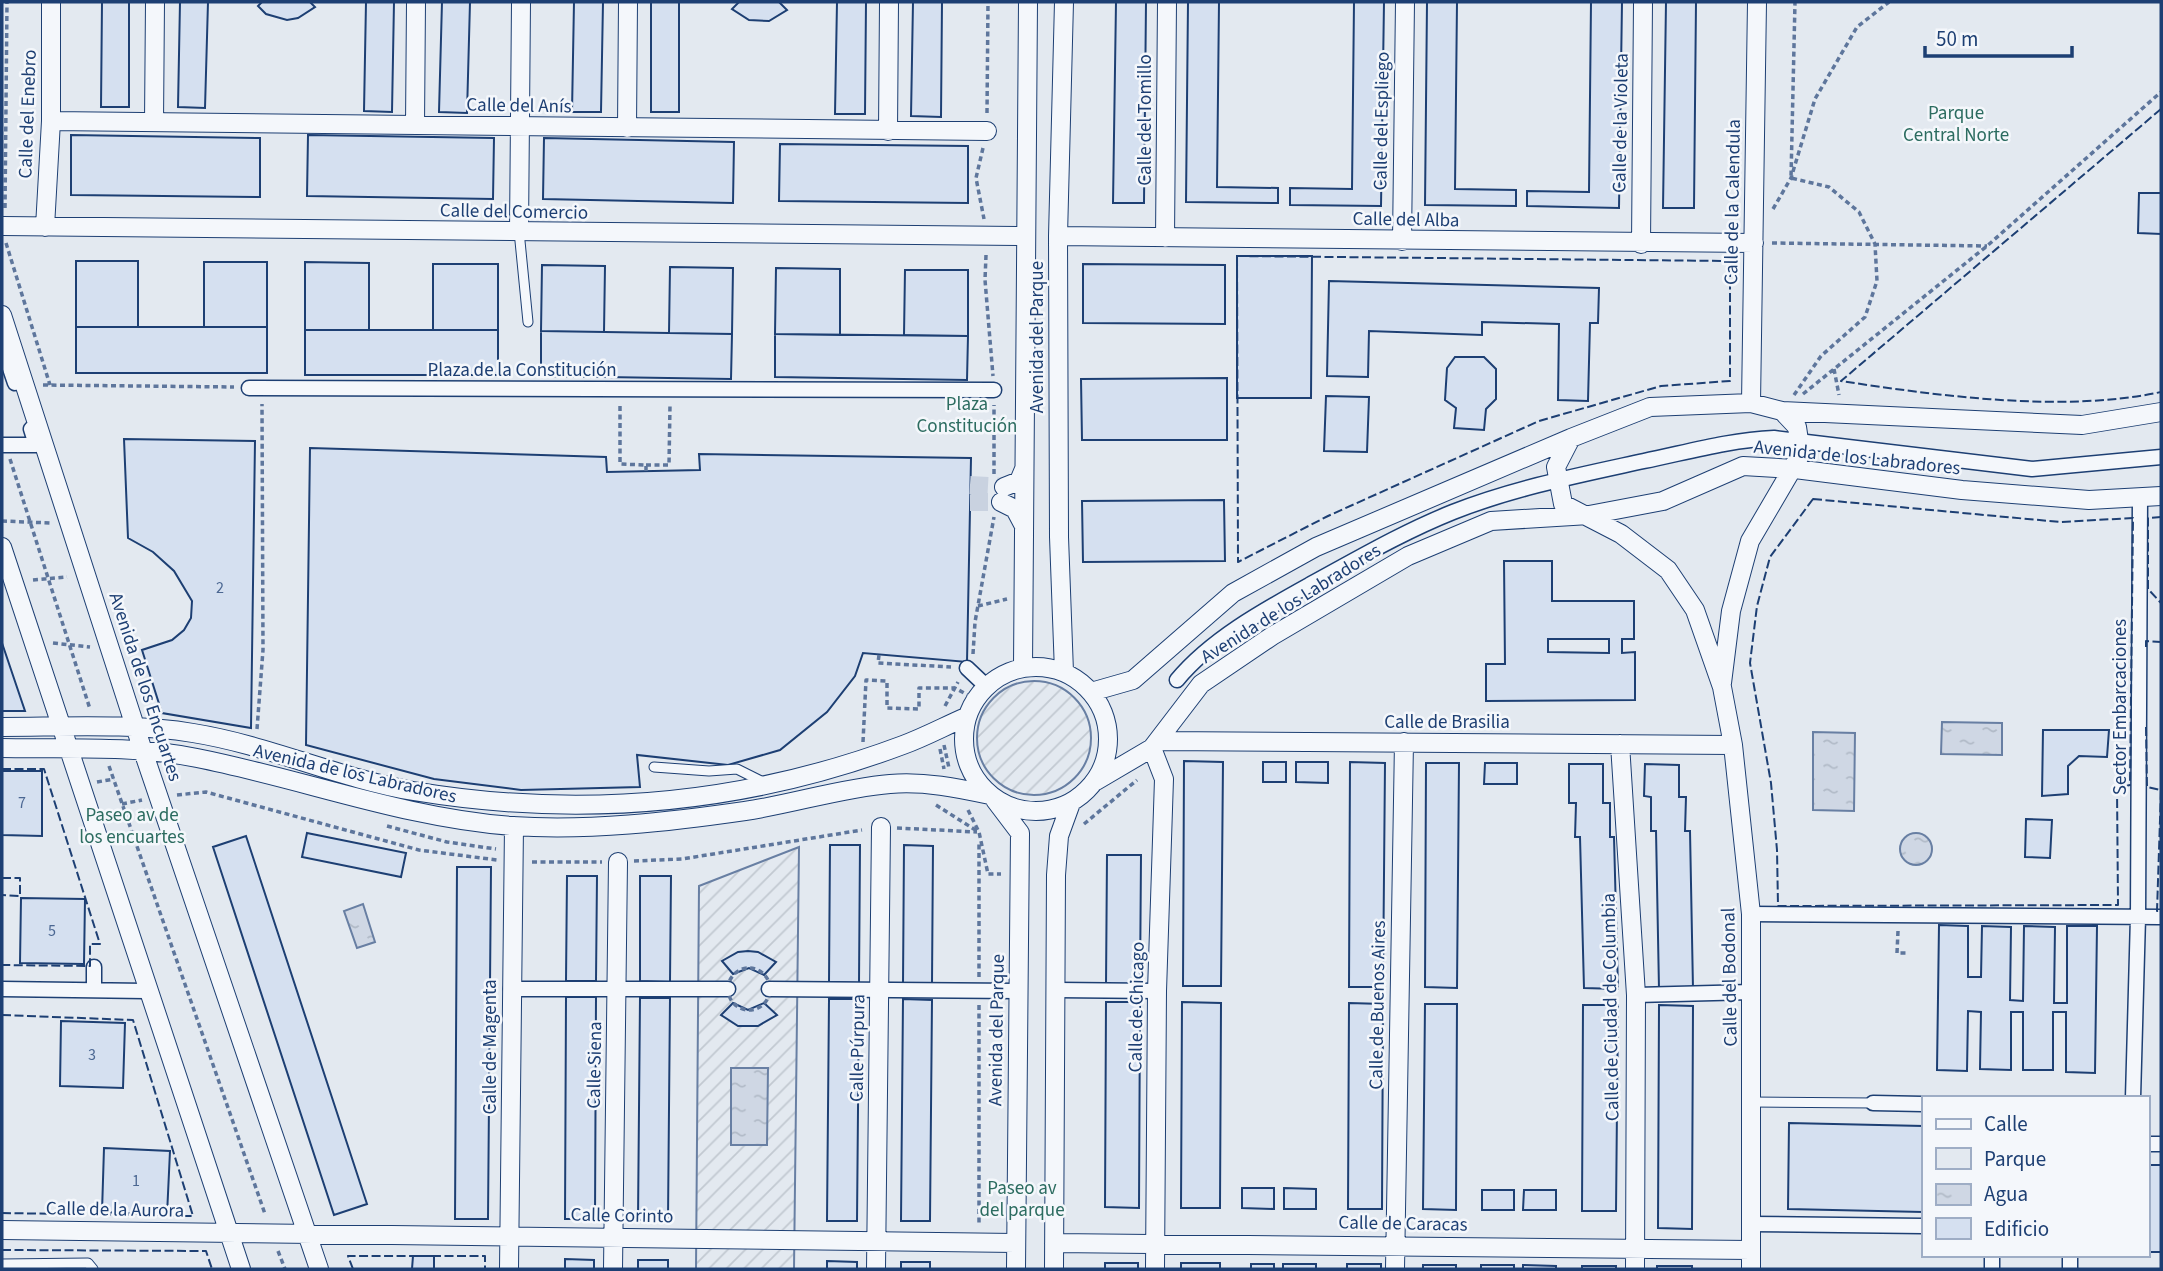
<svg xmlns="http://www.w3.org/2000/svg" width="2163" height="1271" viewBox="0 0 2163 1271" font-family="'Source Sans 3',sans-serif">
	<style>
		.park { fill: #e3e9f0; stroke: #687fa3; stroke-width: 2; fill-rule: evenodd }
		.garden { fill: url(#garden-furrows); stroke: #687fa3; stroke-width: 2 }
		.water { fill: url(#water-ripples); stroke: #687fa3; stroke-width: 2 }
		.building { fill: #d5e0f0; stroke: #1d3f73; stroke-width: 2; fill-rule: evenodd }
		.lines { fill: none; stroke-linecap: round; stroke-linejoin: round }
		.minor-tunnel { stroke: #c9d2e0; stroke-width: 18; stroke-dasharray: 18 9; stroke-linecap: butt }
		.service-casing { stroke: #1d3f73; stroke-width: 11 }
		.pedestrian-casing { stroke: #1d3f73; stroke-width: 17 }
		.minor-casing { stroke: #1d3f73; stroke-width: 20 }
		.path { stroke: #5e769c; stroke-width: 3.5; stroke-dasharray: 5 3.5; stroke-linecap: butt }
		.service { stroke: #f4f7fb; stroke-width: 9 }
		.pedestrian { stroke: #f4f7fb; stroke-width: 14 }
		.minor { stroke: #f4f7fb; stroke-width: 18 }
		.fence { stroke: #1d3f73; stroke-width: 2; stroke-dasharray: 9 3.5; stroke-linecap: butt }
		.labels { text-anchor: middle; dominant-baseline: central; stroke-width: 5; stroke-linejoin: round; paint-order: stroke }
		.number-label { font-size: 16px; fill: #4b6792 }
		.street-label { font-size: 19px; fill: #1d3f73; stroke: #f4f7fb }
		.park-label { font-size: 19px; fill: #2c6c60; stroke: #f4f7fb }
	</style>
	<defs>
		<pattern id="garden-furrows" width="10" height="10" patternUnits="userSpaceOnUse" patternTransform="scale(1.75)"><rect width="10" height="10" fill="#e3e9f0"/><path d="M-1 1l2-2M0 10L10 0M9 11l2-2" fill="none" stroke="#c2c9d1"/></pattern>
		<pattern id="water-ripples" width="26" height="14" patternUnits="userSpaceOnUse" patternTransform="scale(1.75)"><rect width="26" height="14" fill="#cfd7e4"/><path d="M2 4q2-2 4 0t4 0M15 11q2-2 4 0t4 0" fill="none" stroke="#b1bac7"/></pattern>
	</defs>
	<rect width="100%" height="100%" fill="#f4f7fb"/>
	<path class="park" d="M2,2h2159v1267h-2159zM1923,1098h224v157h-224z"/>
	<path class="garden" d="M977 738a57 57 0 1 1 114 0a57 57 0 1 1-114 0Z
		M799,847l-5,422h-98l3,-383z"/>
	<path class="water" d="M1942,722l60,1v32l-61,-1z
		M1813,732l42,1 -1,78 -41,-1z
		M1900 849a16 16 0 1 1 32 0a16 16 0 1 1-32 0Z
		M363,904l12,38 -18,6 -13,-37z
		M731,1068h37l-1,77h-36z"/>
	<path class="building" d="M102,2h27v105h-28z
		M180,2h28l-3,106 -27,-1z
		M262,2h48l5,5 -17,11 -11,2 -21,-6 -8,-8z
		M366,2h28l-2,110 -28,-1z
		M442,2h28l-3,111 -28,-1z
		M574,2h29l-2,110h-29z
		M651,2h28v110h-28z
		M739,2h40l8,8 -18,11 -20,-1 -17,-11z
		M837,2h29l-1,112h-30z
		M913,2h29l-1,115 -30,-1z
		M1116,2h30l-2,201h-31z
		M1188,2h31l-2,185 61,1v15l-92,-1z
		M1354,2h30l-3,204 -91,-1v-17l62,1z
		M1427,2h30l-2,187 61,1v16l-91,-1z
		M1591,2h31l-3,206 -92,-2v-15l62,1z
		M1666,2h30l-2,206h-31z
		M71,135l189,3v59l-189,-2z
		M308,135l186,3 -1,61 -186,-3z
		M544,138l190,4 -1,61 -190,-4z
		M780,144l188,2v57l-189,-2z
		M2139,193h22v41l-23,-1z
		M1237,256h75l-1,142h-74z
		M76,261h62v66h-62z
		M204,262h63v65h-63z
		M305,262l64,1v67h-64z
		M433,264h65v66h-65z
		M1083,264l142,1v59l-142,-1z
		M542,265l63,1 -1,66 -63,-1z
		M670,267l63,1 -1,66 -63,-1z
		M776,268l64,1v66l-65,-1z
		M905,270h63v66l-64,-1z
		M1329,281l270,7 -1,35h-8l-2,78 -30,-1 1,-76 -77,-2v13l-113,-4 -1,46 -41,-1z
		M76,327h191v46h-191z
		M305,330h193v45h-193z
		M541,331l191,3 -1,45 -190,-3z
		M775,334l193,2 -1,44 -192,-3z
		M1455,357h29l12,12v30l-10,10 -2,21 -30,-2 2,-20 -11,-8 2,-32z
		M1227,378v62h-145l-1,-61z
		M1326,396l43,1 -2,55 -43,-1z
		M124,439l131,2 -4,287 -89,-15 -20,-63 30,-10 12,-10 7,-12 1,-17 -18,-30 -21,-19 -25,-14z
		M310,448l296,9 1,15 93,-2 -1,-16 272,4 -4,204 -104,-9 -8,23 -28,36 -47,38 -52,15 -91,-10 3,32 -119,3 -87,-11 -128,-34z
		M1224,500l1,61 -142,1 -1,-61z
		M1504,561h48v40h82v38h-12v14l13,-1v48l-149,1v-37h19zM1548,639h61v14l-61,-1z
		M2,643l23,68h-23z
		M2043,730h66l-2,27 -28,-1 -11,10v28l-26,2z
		M1184,761l39,1 -2,224h-38z
		M1263,762h23v20h-23z
		M1296,762h32v21l-32,-1z
		M1350,762l35,1 -2,224h-34z
		M1426,763h33l-2,225 -32,-1z
		M1485,763h32v21h-33z
		M1569,764h34v39h7v34h4l4,152 -34,-1 -4,-151h-5l1,-34h-7z
		M1645,764l34,1v32h7l-1,34h5l3,158h-34l-3,-158h-5v-34l-7,-1z
		M2,771h40v65l-40,-1z
		M2026,819l26,1 -2,38 -25,-1z
		M307,833l99,20 -5,24 -99,-20z
		M246,836l121,368 -33,11 -121,-368z
		M830,845h30l-1,138 -30,-1z
		M904,845l29,1 -1,137h-29z
		M1107,855h34l-1,131 -34,-1z
		M457,867h34l-3,352h-33z
		M567,876h30l-1,105h-30z
		M640,876h31l-1,106 -30,-1z
		M21,898l64,1 -1,65 -64,-1z
		M1939,925l29,1v51h13l1,-51 29,1 -1,73 13,1 1,-75 31,1 -1,76h13v-77h30l-2,147 -29,-1v-60h-13v58h-30v-58h-12v58l-31,-1 1,-57 -13,-1 -1,60 -30,-1z
		M748,951l10,1 18,10 -12,13 -15,-7 -16,6 -11,-13 16,-9z
		M566,997h30l-1,222h-30z
		M640,998h30l-2,222h-30z
		M829,999h30l-2,222h-30z
		M903,999l29,1 -2,221h-29z
		M1106,1002h34l-1,206 -34,-1z
		M1182,1002l39,1 -1,205h-39z
		M733,1003l15,7 16,-7 13,12 -19,11h-20l-17,-11z
		M1349,1003l34,1 -1,205h-34z
		M1425,1004h32l-1,206 -33,-1z
		M1583,1005h35l-2,206h-34z
		M1659,1005l34,1 -1,223 -34,-1z
		M61,1021l64,2 -2,65 -63,-2z
		M1789,1123l134,3v86l-135,-3z
		M104,1148l66,3 -3,64 -65,-3z
		M2147,1165h14v87h-14z
		M1242,1188h32v21l-32,-1z
		M1284,1188l32,1v20h-32z
		M1482,1190h32v20h-32z
		M1524,1190h32v20h-33z
		M413,1256h21v13h-22z
		M565,1259l29,1v9h-29z
		M638,1260h30v9h-30z
		M827,1261l30,1v7h-30z
		M901,1262h29v7h-29z
		M1105,1263h33v6h-33z
		M1181,1263h39v6h-39z
		M1251,1264h23v5h-23z
		M1283,1264h33v5h-33z
		M1347,1264h34v5h-34z
		M1423,1265h33v4h-33z
		M1481,1265h33v4h-33z
		M1523,1265l33,1v3h-33z
		M1582,1266h34v3h-34z
		M1657,1266h35v3h-35z"/>
	<g class="lines">
		<path class="minor-tunnel" d="M970,485l34,2
			M970,502h31"/>
		<defs>
			<path id="service" d="M519,231l9,91
				M654,767l55,4 28,-2 28,14
				M1751,1102l122,1
				M2,1264l86,-1 5,6"/>
			<path id="pedestrian" d="M2,345l13,38
				M249,388l745,2
				M2,445h34l-5,-16
				M967,668l19,18
				M1177,680c34,-41 87,-70 134,-96 46,-25 92,-52 142,-72 61,-24 127,-37 191,-51 44,-9 85,-21 130,-23l258,31 129,-12
				M1751,914l410,3
				M2,989l144,2
				M511,989h217
				M769,989l250,2
				M94,990v-23
				M1057,990l100,1
				M1636,995l116,-3
				M2133,1098l5,-181 2,-420
				M1873,1103l50,1
				M2147,1144h14
				M1750,1224l173,2
				M1992,1255v14
				M2070,1269v-14"/>
			<path id="minor" d="M1064,2l-6,234 1,301 5,135
				M51,121l936,10
				M154,122l1,-120
				M415,125l1,-123
				M627,128l1,-126
				M888,131l1,-129
				M2,226l1023,10
				M45,227l6,-106v-119
				M519,231l2,-229
				M1058,236l696,7
				M1165,238l2,-236
				M1402,241l3,-239
				M1641,244l2,-242
				M2,315l141,436 176,518
				M1751,403l6,-401
				M1571,438l-15,29 7,37 58,30 47,36 27,40 27,77 11,58 18,169v355
				M1004,487l15,-6 5,-12
				M1001,502l14,7 9,17
				M2,547l239,722
				M964 739a72 72 0 1 1 144 0a72 72 0 1 1-144 0Z
				M1023,667l5,-665
				M1722,683l9,-72 19,-70 51,-87 -4,-27 -15,-16
				M1091,692l42,-12 100,-87 83,-46 255,-109 79,-31 101,-4 31,8 300,14 79,-13
				M2,727c61,0 131,-4 191,6 75,12 145,45 220,58 168,28 330,14 490,-46 22,-8 42,-19 63,-28
				M1160,741l573,4
				M1620,744l16,251 -1,274
				M2,748c64,1 131,-3 195,10 106,21 207,60 315,68 77,5 157,-4 233,-15 48,-7 96,-23 145,-27 34,-3 68,4 100,11
				M1152,748l12,31 -7,212 -2,278
				M1096,781l56,-33 49,-64 71,-48 136,-80 83,-35 98,-6 74,-14 80,-35 52,3 167,21 127,10 72,-4
				M995,800l25,33 -4,436
				M2,1230l1013,13
				M1054,1243l697,7
				M509,1269l5,-443
				M613,1269l5,-407
				M876,1269l5,-442
				M1054,1269l2,-394 3,-39 12,-33
				M1395,1269l9,-527"/>
		</defs>
		<use href="#service" class="service-casing"/>
		<use href="#pedestrian" class="pedestrian-casing"/>
		<use href="#minor" class="minor-casing"/>
		<path class="path" d="M987,113l1,-111
			M983,148l-7,30 8,41
			M5,208l2,-206
			M1773,209l18,-31 24,-79 42,-72 32,-25
			M6,243l44,142
			M1772,243l215,3
			M986,255l-1,25 8,96
			M1834,369l5,26
			M43,385l191,2
			M1803,394l184,-148 174,-154
			M1794,395l27,-39 44,-39 12,-36 -2,-37 -16,-32 -30,-25 -38,-9 4,-176
			M620,406v58l26,1v6
			M10,459l80,250
			M646,465h23l1,-60
			M994,474v-69
			M2,521l49,2
			M33,580l34,-3
			M978,606l29,-7
			M53,643l37,4
			M973,654l2,-32 19,-105
			M879,655l-1,8 73,4
			M945,706l13,-24
			M257,729l6,-79 -1,-246
			M863,742l3,-62 21,1v27l32,1v-21h36l18,10
			M944,745l5,23
			M940,749l4,20
			M109,766l156,448
			M97,782l17,-3
			M177,795l29,-3 213,58 78,10
			M122,804l20,-4
			M936,805l41,26
			M968,810l11,22 9,42h13
			M1084,824l53,-44
			M387,826l60,16 49,7
			M897,828l80,4
			M634,861l48,-2 180,-29
			M532,862h70
			M1898,931l-1,22h11
			M728 989a21 21 0 1 1 42 0a21 21 0 1 1-42 0Z
			M979,977v-136
			M979,1005v220
			M278,1251l7,18"/>
		<use href="#service" class="service"/>
		<use href="#pedestrian" class="pedestrian"/>
		<use href="#minor" class="minor"/>
		<path class="fence" d="M2161,109l-320,272c99,15 222,32 320,11
			M1237,256l493,5v120l-69,5 -122,35 -211,95 -90,46z
			M1813,499l247,23 73,-4 -3,267 -13,3 1,117 -340,1 -1,-56 -6,-67 -21,-120 7,-57 13,-49z
			M2161,517l-13,1v71l13,14
			M2146,647v-6l15,1
			M2146,727l1,60 14,3 -4,121h4
			M2,769h42l56,175h-10v22l-88,-1
			M2,878h18v18l-18,-1
			M2,1015l131,5 60,196h-30
			M2,1213l133,2
			M2,1250l204,1 6,18
			M432,1256h53v13
			M353,1269l-5,-13h70"/>
	</g>
	<g class="labels">
		<g class="number-label">
			<text x="220" y="588">2</text>
			<text x="22" y="803">7</text>
			<text x="52" y="931">5</text>
			<text x="92" y="1055">3</text>
			<text x="136" y="1181">1</text>
		</g>
		<g class="street-label">
			<text transform="translate(519 106) rotate(1)">Calle del Anís</text>
			<text transform="translate(28 114) rotate(-88)">Calle del Enebro</text>
			<text transform="translate(1145 120) rotate(-90)">Calle del Tomillo</text>
			<text transform="translate(1382 121) rotate(-89)">Calle del Espliego</text>
			<text transform="translate(1621 123) rotate(-89)">Calle de la Violeta</text>
			<text transform="translate(1733 202) rotate(-89)">Calle de la Calendula</text>
			<text transform="translate(514 212) rotate(1)">Calle del Comercio</text>
			<text transform="translate(1406 220) rotate(1)">Calle del Alba</text>
			<text transform="translate(1037 337) rotate(-90)">Avenida del Parque</text>
			<text x="522" y="370">Plaza de la Constitución</text>
			<text transform="translate(1857 458) rotate(6)">Avenida de los Labradores</text>
			<text transform="translate(1291 604) rotate(-32)">Avenida de los Labradores</text>
			<text transform="translate(145 687) rotate(72)">Avenida de los Encuartes</text>
			<text transform="translate(2120 707) rotate(-90)">Sector Embarcaciones</text>
			<text x="1447" y="722">Calle de Brasilia</text>
			<text transform="translate(355 774) rotate(13)">Avenida de los Labradores</text>
			<text transform="translate(1730 977) rotate(-91)">Calle del Bodonal</text>
			<text transform="translate(1378 1005) rotate(-89)">Calle de Buenos Aires</text>
			<text transform="translate(1137 1007) rotate(-89)">Calle de Chicago</text>
			<text transform="translate(1611 1007) rotate(-91)">Calle de Ciudad de Columbia</text>
			<text transform="translate(997 1030) rotate(-89)">Avenida del Parque</text>
			<text transform="translate(490 1047) rotate(-90)">Calle de Magenta</text>
			<text transform="translate(858 1048) rotate(-89)">Calle Púrpura</text>
			<text transform="translate(595 1065) rotate(-89)">Calle Siena</text>
			<text transform="translate(115 1210) rotate(1)">Calle de la Aurora</text>
			<text transform="translate(622 1216) rotate(1)">Calle Corinto</text>
			<text transform="translate(1403 1224) rotate(1)">Calle de Caracas</text>
		</g>
		<g class="park-label">
			<text x="1956" y="113">Parque<tspan x="1956" dy="22">Central Norte</tspan></text>
			<text x="967" y="404">Plaza<tspan x="967" dy="22">Constitución</tspan></text>
			<text x="132" y="815">Paseo av de<tspan x="132" dy="22">los encuartes</tspan></text>
			<text x="1022" y="1188">Paseo av<tspan x="1022" dy="22">del parque</tspan></text>
		</g>
	</g>
	<rect width="2163" height="1271" fill="none" stroke="#1d3f73" stroke-width="7"/>
	<rect x="1922" y="1096" width="228" height="161" fill="#f4f7fb" stroke="#9eadc5" stroke-width="2"/>
	<rect x="1936" y="1119" width="35" height="10" fill="#f4f7fb" stroke="#9eadc5" stroke-width="2"/>
	<text x="1984" y="1131" font-size="21" fill="#1d3f73">Calle</text>
	<rect x="1936" y="1148" width="35" height="21" fill="#e3e9f0" stroke="#9eadc5" stroke-width="2"/>
	<text x="1984" y="1166" font-size="21" fill="#1d3f73">Parque</text>
	<rect x="1936" y="1184" width="35" height="21" fill="url(#water-ripples)" stroke="#9eadc5" stroke-width="2"/>
	<text x="1984" y="1201" font-size="21" fill="#1d3f73">Agua</text>
	<rect x="1936" y="1218" width="35" height="21" fill="#d5e0f0" stroke="#9eadc5" stroke-width="2"/>
	<text x="1984" y="1236" font-size="21" fill="#1d3f73">Edificio</text>
	<path d="M1925 46v10h147v-10" fill="none" stroke="#1d3f73" stroke-width="3.5"/>
	<text x="1936" y="46" font-size="21" fill="#1d3f73" stroke="#f4f7fb" stroke-width="5" paint-order="stroke">50 m</text>
</svg>
